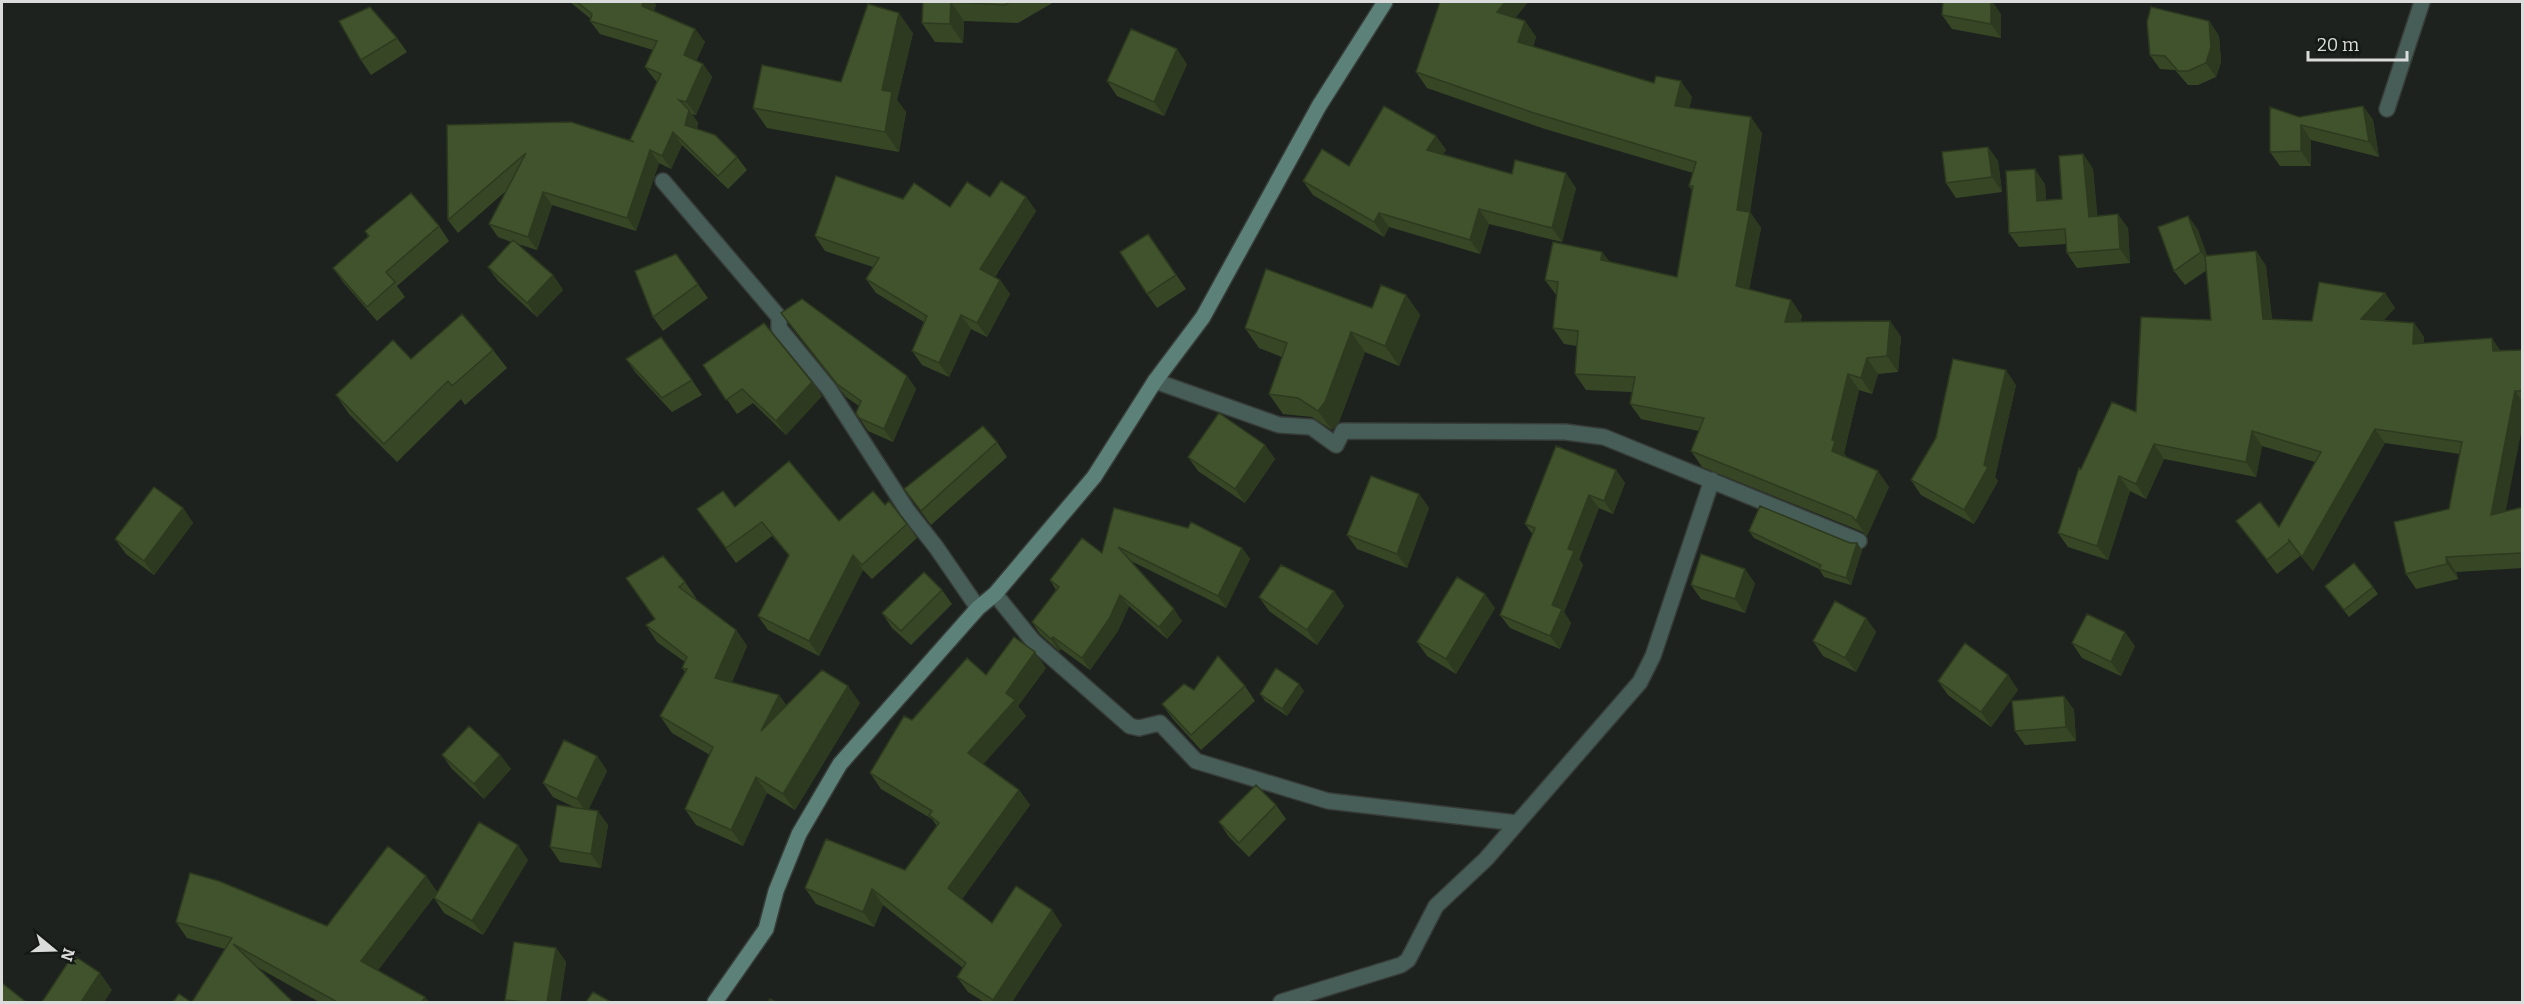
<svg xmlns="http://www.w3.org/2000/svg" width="2524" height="1004" viewBox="0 0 2524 1004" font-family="Bitter,serif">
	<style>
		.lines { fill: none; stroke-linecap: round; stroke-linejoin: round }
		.street-casing { stroke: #373c38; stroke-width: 18 }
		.secondary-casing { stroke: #373c38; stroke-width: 18 }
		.street { stroke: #475e58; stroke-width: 15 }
		.secondary { stroke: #5c8178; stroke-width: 15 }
		.wall { fill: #374726 }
		.shaded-wall { fill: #2d3a1f }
		.building { fill: #40532c; stroke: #2d3a1f; stroke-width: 1.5 }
	</style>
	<rect width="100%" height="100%" fill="#1d221e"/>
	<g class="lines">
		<defs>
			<path id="street" d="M2387,109l35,-107
				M663,181l116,136v11l50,61 78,121 29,37 42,61
				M1155,381l124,44 32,2 25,18 7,-14 222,1 39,5 255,104
				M995,594l38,47 97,85 9,2 21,-5 36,38 132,40 189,22
				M1281,1002l120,-37 7,-5 28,-54 50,-47 154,-177 13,-26 59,-176"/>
			<path id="secondary" d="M715,1002l51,-73 10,-38 23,-57 41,-70 138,-156 17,-14 99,-117 61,-96 48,-64 116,-211 66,-104"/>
		</defs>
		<use href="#street" class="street-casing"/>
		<use href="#secondary" class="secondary-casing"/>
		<use href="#street" class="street"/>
		<use href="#secondary" class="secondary"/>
	</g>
	<path class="wall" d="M570,2h84l2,3 -2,6 41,18 10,13 -9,19 7,3 9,13 -16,38 -4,-1 6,9 -1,6 40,28 10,13 -19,19 -46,-44 -11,24 -12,-6 -23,68 -84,-26 -15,45 -19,-6 35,31 10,15 -26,27 -39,-36 -10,-14 23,-25 -13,-5 -9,-13 17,-33 -48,42 -10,-13 -1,-95 184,16 26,-59 -2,-2 -10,-13 8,-17 -53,-16 -10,-13 1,-2z
		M923,2h131l-36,21 -54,-2 -1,22 -28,-1 -13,-19z
		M1440,2h88l-13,16 10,3 11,16 -3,10 159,50 -3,11 73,25 -12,79 11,16 -12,61 42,11 11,16 -2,6 90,-1 11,16 -3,35 -20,2 -6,20 -13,-4 -15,63 2,4 43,30 -22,49 -4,-4 -161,-65 -11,-16 8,-20 -58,-12 -11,-15 2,-12 -46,-2 -11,-16 2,-28 -13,-2 -11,-16 4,-32 -12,-16 57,-28 7,9 68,16 15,-87 -3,-4 4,-13 -148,-44 -118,-41 -11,-16z
		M2001,14v24l-49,-9 -10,-14z
		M2209,21l10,15 2,26 -5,15 -18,8h-10l-13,-15 -15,-1 -10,-14z
		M913,33l-16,67 9,12 -7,40 -132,-24 -14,-20 88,-26z
		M397,38l10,14 -36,23 -10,-15z
		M1187,64l-23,52 -47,-20 -10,-15z
		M2363,106l10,14 6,37 -68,-17v26h-31l-10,-14 29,-35z
		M1436,136l10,14 -3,4 69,20 64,14 -14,54 -73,-18 -9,30 -91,-27 -5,10 -71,-42 -10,-14z
		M1988,147l10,14 4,31 -46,6 -10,-15z
		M2083,154l10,15 4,47 31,12 2,35 -53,5 -10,-15 -1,-9 -47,3 -10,-14 36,-49 1,16 16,-1z
		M990,197h36l10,14 -41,66 5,3 10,14 -23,43 -16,-8 -22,48 -27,-12 -10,-14 12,-29 -48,-29 -10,-14 7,-12 -48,-16 -10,-15 88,-37 47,8z
		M2188,216l10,14 9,26 49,-5 10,15 6,53 40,2 73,-28 10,15 -12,13 31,2 10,14v6l77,8 22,-1v72l-18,89 18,-4v61l-67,4 2,7 -42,10 -10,-15 43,-65 11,-55 -75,-11 -72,128 -13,-16v1l-23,18 -41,-53 43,6 36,-65 -53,-16 -6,31 -92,-18 -18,40 -16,-8 -22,69 -40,-13 -10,-14 23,-64 55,-57 75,-92 -4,-50 -22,15 -11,-14z
		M439,226l10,15 -52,45 8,11 -28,24 -34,-39 -10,-14 35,-31 -3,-6z
		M1148,234l38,55 -29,19 -10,-14z
		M676,254l32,44 -45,33 -10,-14z
		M1406,295l14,20 -21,51 -34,-14 -26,70 -7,8 -20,-13 -29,-3 -14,-20 13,-37 -23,-9 -14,-20 127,-20z
		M781,313l126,63 9,13 -23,53 -25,-11 -12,-18 3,-7 -13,-9z
		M493,350l14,18 -42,37 -4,-6 -64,63 -48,-48 -13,-19 75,-36z
		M626,359l66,21 10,15 -30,17 -36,-39z
		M703,365l109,17 10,14 -36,39 -33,-32 -16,11z
		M2016,385l-21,92 3,4 -24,43 -53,-29 -10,-15z
		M997,442l10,15 -76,68 -27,-36z
		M1265,445l10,14 -30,44 -47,-32 -10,-14z
		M1616,470l9,13 -12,31 -14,-6 -20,51 4,6 -19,47 7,11 -11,26 -50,-21 -10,-13 33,-80 -8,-11z
		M1419,494l10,14 -22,60 -50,-19 -10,-14z
		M885,505l22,19 10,14 -45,41 -9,-9 -44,86 -51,-26 -10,-14 31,-60 -17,-20 -36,27 -39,-54 38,-2 104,14z
		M183,508l10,15 -39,52 -28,-21 -11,-15z
		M1114,508l128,40 8,11 -24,49 -95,-47 51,60 -15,18 -38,-33 -11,25 -28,39 -29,-21 -2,2 -19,-17 -8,-12 24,-32 -6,-10 52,-27z
		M1749,531l108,12 5,7 -11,35 -27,-8 -5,-8 -65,-31z
		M626,578l59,4 11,16v1l40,31 11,16 -15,36 47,13 7,10 74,-2 -65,107 -28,-17 -24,53 -47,-21 -11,-16 25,-54 -38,-22 -12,-17 25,-44 -3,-4 3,-6 -28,-20 -11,-17 9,-5z
		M1755,583l-10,30 -44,-14 -10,-14z
		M2325,586l48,1 5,7 -29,23z
		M942,590l10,14 -41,41 -19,-17 -10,-15z
		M1334,591l10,15 -27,39 -48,-34 -10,-14z
		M1495,608l-39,66 -29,-18 -10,-14z
		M1866,618l10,14 -20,40 -33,-16 -10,-15z
		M2072,643l63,3 -14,30 -39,-18z
		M1046,668l-28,38 8,10 -43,48 36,26 11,15 -68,94 30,24 70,2 -50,77h-28l-16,-10 -11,-15 6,-9 -80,-63 -9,22 -58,-23 -11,-16 100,-18 32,-44 -5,-7 -51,-30 -11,-16 42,-53 74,-45z
		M2008,675l10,15 -27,37 -43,-32 -10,-14z
		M1245,686l10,15 -54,49 -29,-32 -10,-14 32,-14z
		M1304,691l-17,25 -22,-15 -5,-7z
		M2064,696l10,14 2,31 -51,4 -10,-14z
		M442,755h58l11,14 -27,30 -32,-30z
		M597,756l10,15 -19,39 20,15 -7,43 -41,-6 -10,-15 26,-39 -23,-11 -10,-14z
		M1276,805l10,14 -37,38 -20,-20 -10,-15z
		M528,860l-45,75 -39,-22 -10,-15 3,-5 -59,77 47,27 4,5h-110l-94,-53 -38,-11 -11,-16 151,4 99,-50 11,16z
		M556,948l10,14 -6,40h-53l-2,-2z"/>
	<path class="shaded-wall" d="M643,2h11l2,3 -5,14 -9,-13z
		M951,2l13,19 -1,22 -13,-19z
		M1505,2h23l-20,25 -11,-15z
		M1991,2h2l8,12v24l-10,-14z
		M899,13l14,20 -16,67 9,12 -7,40 -14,-20 -3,-42z
		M1525,21l11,16 -7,21 -11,-16z
		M2209,21l10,15 2,26 -5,15 -10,-14z
		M695,29l10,13 -12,26 -9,-13z
		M1177,49l10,15 -23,52 -10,-14z
		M703,64l9,13 -16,38 -10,-13z
		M1681,81l11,16 -6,25 -11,-16z
		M2363,106l10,14 6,37 -10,-15z
		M689,110l9,13 -4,15 -9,-13z
		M1751,117l11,16 -14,89 2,-10 11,16 -14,73 -11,-15 1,-76z
		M2301,125l10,15v26l-10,-15z
		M673,132l9,13 -11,24 -9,-13z
		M1436,136l10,14 -9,14 -10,-14z
		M1988,147l10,14 4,31 -10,-15z
		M650,150l9,13 -23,68 -9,-13z
		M2083,154l10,15 6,62 -10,-14z
		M2035,169l10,15 2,31 -10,-14z
		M1566,173l10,15 -14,54 -10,-14z
		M543,192l9,13 -15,45 -9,-13z
		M1026,197l10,14 -46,73 -10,-15z
		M1479,209l10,15 -9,30 -10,-14z
		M1379,213l10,14 -5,10 -10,-15z
		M2118,214l10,14 2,35 -10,-14z
		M2188,216l10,14 13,36 -10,-14z
		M2256,251l10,15 7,68 -10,-15z
		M1602,252l11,16 -12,-8z
		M553,275l10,15 -26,27 -10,-14z
		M1000,280l10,14 -23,43 -10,-14z
		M2385,293l10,15 -24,26 -10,-15z
		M1406,295l14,20 -21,51 -14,-20z
		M1791,300l11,16 -6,22 -11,-16z
		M961,315l10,14 -22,48 -10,-14z
		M1890,321l11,16 -3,35 -11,-16z
		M2414,323l10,14 -1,22 -10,-15z
		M1351,332l14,20 -26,70 -7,8 -14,-19z
		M2492,338l10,15 -9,-2z
		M1867,358l11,16 -6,20 -11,-16z
		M2006,370l10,15 -21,92 3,4 -24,43 -10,-14 20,-45z
		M1848,374l11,16 -15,63 2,3 -3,11 -11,-16v-11z
		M907,376l9,13 -23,53 -9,-13z
		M812,382l10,14 -36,39 -10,-14z
		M2515,391l8,11v20l-21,108 -11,-15z
		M2375,429l10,14 -72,128 -11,-14z
		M2252,431l10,15 -6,31 -10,-15z
		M2154,444l10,15 -18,40 -10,-15z
		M1265,445l10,14 -30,44 -10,-14z
		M1616,470l9,13 -12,31 -9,-13z
		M1878,471l11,16 -22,49 -11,-15z
		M2119,476l11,15 -22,69 -11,-14z
		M1419,494l10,14 -22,60 -10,-14z
		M1589,495l10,13 -20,51 4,6 -19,47 7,11 -11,26 -10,-13 2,-31 16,-56z
		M183,508l10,15 -39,52 -10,-14z
		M1857,543l5,7 -11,35 -5,-7z
		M1242,548l8,11 -24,49 -8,-12z
		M853,555l10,15 -44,86 -10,-15z
		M2446,557l10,15 2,7 -11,-15z
		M1745,569l10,14 -10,30 -10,-14z
		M1334,591l10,15 -27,39 -10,-15z
		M1485,594l10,14 -39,66 -10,-15z
		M1120,595l9,11 -11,25 -28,39 -8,-12z
		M1174,609l8,12 -15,18 -8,-12z
		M1866,618l10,14 -20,40 -11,-14z
		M736,630l11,16 -20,48 -12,-16z
		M2125,632l10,14 -14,30 -10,-14z
		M1053,637l8,12 -2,2 -8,-12z
		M1035,652l11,16 -28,38 8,10 -47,53 -11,-16 38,-60z
		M2008,675l10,15 -27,37 -10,-15z
		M1299,684l5,7 -17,25 -5,-7z
		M848,686l12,17 -65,107 -12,-16z
		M779,695l11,17 -29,19z
		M2064,696l10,14 2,31 -10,-14z
		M500,755l11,14 -27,30 -10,-15z
		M597,756l10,15 -20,42 -10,-14z
		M756,777l11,16 -24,53 -12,-16z
		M1019,790l11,15 -71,98 -11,-15z
		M598,811l10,14 -7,43 -10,-14z
		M518,845l10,15 -45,75 -11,-14z
		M426,876l11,16 -64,85 -12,-16z
		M872,889l11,16 -9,22 -11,-15z
		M1052,910l10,15 -50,77h-18l-1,-2z
		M556,948l10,14 -6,40h-13z
		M100,973l12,17 -8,12h-23z
		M425,997l4,5h-7z"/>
	<path class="building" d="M577,2h66l-1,4 53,23 -11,26 19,9 -17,38 -7,-2 10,10 -4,15 30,10 22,22 -19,19 -45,-44 -11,24 -12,-6 -23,68 -84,-26 -15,45 -39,-13 37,-71 -78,67 -1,-95 124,-3 63,20 -4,-2 31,-66 -16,-7 12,-26 -67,-20 2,-7z
		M923,2h87l-5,3 -54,-3 -1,22 -28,-1z
		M1440,2h65l-8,10 28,9 -7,21 136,41 2,-7 25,5 -6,25 76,11 -14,93 13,2 -14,74 55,14 -6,22 105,-1 -3,35 -20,2 -6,20 -13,-4 -16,66 3,1 -3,10 46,20 -22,50 -4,-5 -161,-65 13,-33 -74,-14 5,-27 -60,-3 3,-43 -25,-3 5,-46 -13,-2 8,-38 49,10 -1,8 76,17 16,-91h-4l7,-24 -162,-49 -118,-41z
		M1943,2h48v22l-49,-9z
		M868,4l31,9 -17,77 10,2 -7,40 -132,-24 9,-43 79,17z
		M370,7l27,31 -36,22 -22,-39z
		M2151,7l58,14 2,26 -5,16 -18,8h-10l-13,-15 -15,-1 -3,-33z
		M1131,29l46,20 -23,53 -47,-21z
		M1384,106l52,30 -9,14 85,24 3,-14 51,13 -14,55 -73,-19 -9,31 -91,-27 -5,9 -71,-41 19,-32 27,17z
		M2363,106l6,36 -68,-17v26l-31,1v-45l29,10z
		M1988,147l4,30 -46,6 -4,-31z
		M2083,154l6,63 29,-3 2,35 -53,4 -2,-24 -56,4 -3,-62 29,-2 2,32 25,-2 -3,-43z
		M836,176l67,23 11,-16 36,24 17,-25 23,15 11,-16 25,16 -46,72 20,11 -23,43 -16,-8 -22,48 -27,-12 15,-35 -61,-37 13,-21 -64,-22z
		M411,193l28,33 -53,46 9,10 -28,25 -34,-39 36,-32 -4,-5z
		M2188,216l13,36 -27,19 -16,-44z
		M1148,234l28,41 -29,19 -27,-42z
		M513,240l40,35 -26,28 -39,-36z
		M2256,251l7,68 49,2 7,-39 66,11 -24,26 53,4 -1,21 79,-6 1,13 30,-1v41h-8l-24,124 32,-8v46l-77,4 1,7 -41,10 -12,-52 55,-13 13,-67 -87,-13 -73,128 -14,-18 2,2 -23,19 -31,-39 24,-19 19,25 42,-75 -69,-21 -6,31 -92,-18 -18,40 -17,-8 -22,70 -39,-13 21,-65 2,1 31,-67 24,10 5,-95 70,3 -6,-64z
		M676,254l22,30 -45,33 -18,-46z
		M1266,269l106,39 9,-23 25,10 -21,51 -34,-14 -26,70 -7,9 -20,-13 -29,-4 18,-51 -42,-15z
		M802,299l105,77 -23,53 -25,-11 -3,-5 5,-12 -24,-17 -56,-71z
		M462,314l31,36 -41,36 -4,-5 -64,63 -48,-49 57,-55 18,19z
		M764,323l48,59 -36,39 -34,-32 -16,11 -23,-35z
		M661,337l31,43 -30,18 -36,-39z
		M1953,359l53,11 -22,95 4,2 -24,43 -53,-30 25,-42z
		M1219,413l46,32 -30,44 -47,-32z
		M983,426l14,16 -76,69 -17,-22z
		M1556,446l60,24 -12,31 -15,-6 -21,54 6,2 -22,54 10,4 -12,27 -50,-21 35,-87 -10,-4z
		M789,461l50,60 34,-30 12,14 4,-4 18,23 -45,41 -9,-10 -44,86 -51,-25 31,-61 -27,-33 -36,26 -29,-39 26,-18 12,16z
		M1371,476l48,18 -22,60 -50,-19z
		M154,487l29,21 -39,53 -29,-22z
		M1760,506l90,37h7l-11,35 -27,-9 2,-4 -72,-34z
		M1114,508l74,20 3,-6 51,26 -24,48 -100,-49 56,62 -15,18 -39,-32 -11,24 -27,39 -29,-21 -2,2 -19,-17 27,-35 -9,-7 32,-42 20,15z
		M1701,554l44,15 -10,30 -44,-14z
		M663,556l22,26 -6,5 57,43 -21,48 64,17 -18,36 61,-61 26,16 -65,108 -27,-17 -25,53 -46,-21 28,-62 -53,-31 27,-47 -5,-1 5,-11 -41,-32 9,-6 -29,-41z
		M2354,563l19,24 -29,23 -19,-24z
		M1281,565l53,26 -27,39 -48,-33z
		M924,572l18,18 -41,41 -19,-18z
		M1457,577l28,17 -39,65 -29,-17z
		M1835,601l31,17 -21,40 -32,-17z
		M2087,614l38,18 -14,30 -39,-19z
		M1014,637l21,15 -29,41 9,7 -47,53 51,37 -71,98 44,35 24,-37 36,24 -59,90 -36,-23 9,-14 -94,-74 -9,23 -58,-24 21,-49 79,31 34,-47 -10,-8 3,-4 -62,-38 34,-57 8,4 55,-62 19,17z
		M1965,643l43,32 -27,37 -43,-31z
		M1218,656l27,30 -54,49 -29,-31 22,-20 10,6z
		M1276,668l23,16 -17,25 -22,-15z
		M2064,696l2,31 -51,4 -3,-30z
		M469,726l31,29 -26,29 -32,-29z
		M564,740l33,16 -20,43 -34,-16z
		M1256,785l20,20 -37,38 -20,-21z
		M557,805l41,6 -7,43 -41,-7z
		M479,822l39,23 -46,76 -38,-23z
		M388,846l38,30 -65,85 64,36 -3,5h-85l-104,-58 60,58h-101l40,-64 -56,-16 14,-49 29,8 108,45z
		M514,942l42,6 -9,54h-23l-19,-2z
		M73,955l27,18 -19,29h-39z
		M2,983l24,19h-24z
		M593,992l18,10h-25z
		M179,994l12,8h-18z
		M770,999l6,3h-8z"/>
	<rect width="2524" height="1004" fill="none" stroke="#d9dcda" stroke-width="6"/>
	<g transform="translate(54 950) rotate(109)" stroke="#141915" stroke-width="4.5" paint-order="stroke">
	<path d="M0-4.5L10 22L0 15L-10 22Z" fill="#d9dcda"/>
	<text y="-9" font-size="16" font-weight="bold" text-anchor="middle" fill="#d9dcda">N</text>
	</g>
	<path d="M2308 51v9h99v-9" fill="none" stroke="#d9dcda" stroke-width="3"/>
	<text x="2317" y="51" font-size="18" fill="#d9dcda" stroke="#141915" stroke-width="4.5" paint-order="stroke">20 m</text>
</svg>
